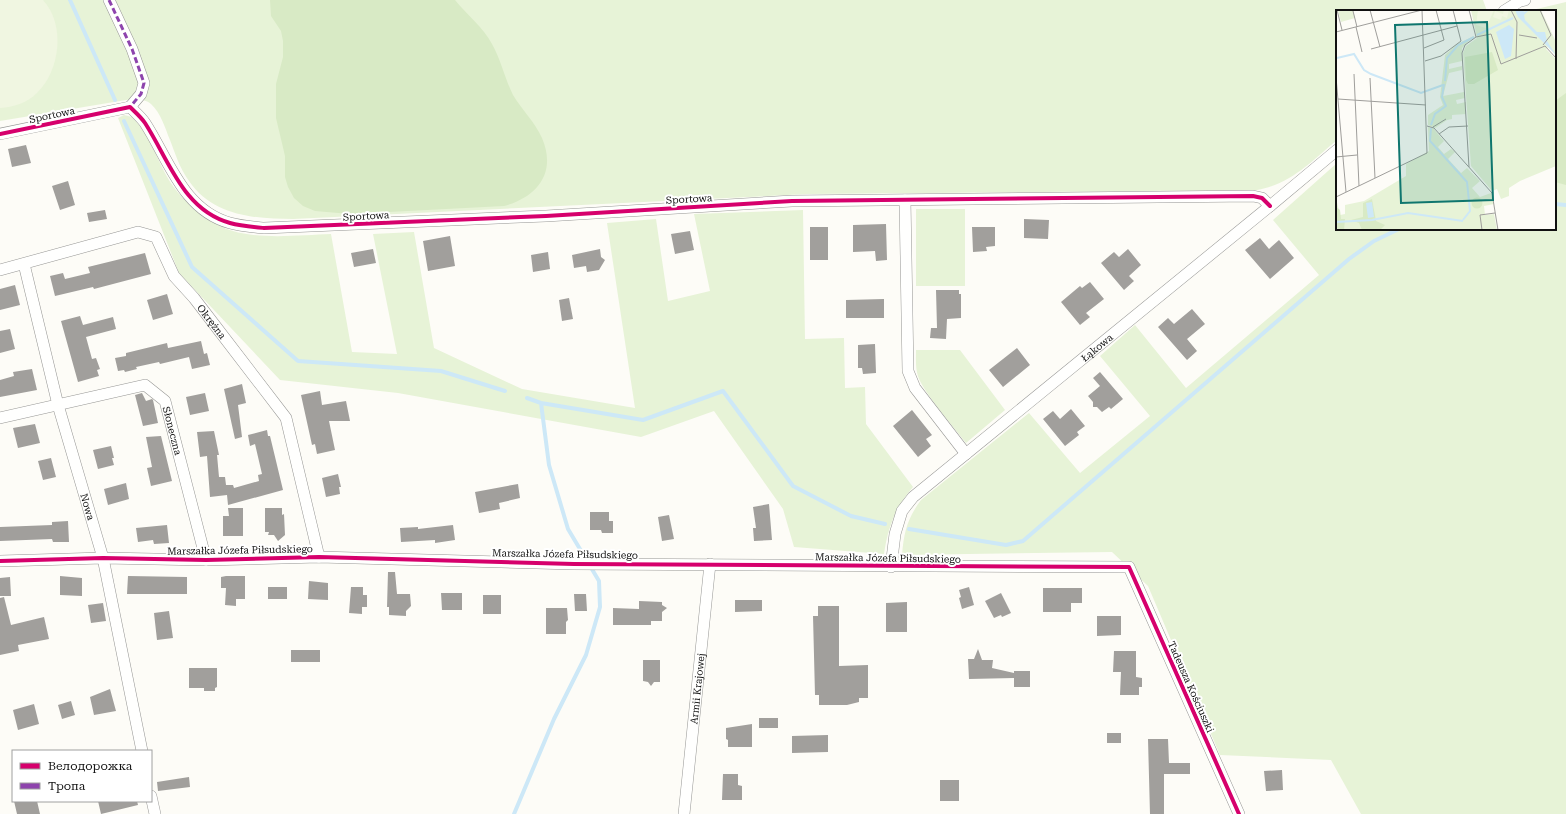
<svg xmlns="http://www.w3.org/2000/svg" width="1566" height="814" viewBox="0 0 1566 814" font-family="'Roboto Serif',serif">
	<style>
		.green { fill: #e7f3d7 }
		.forest { fill: #d8eac5 }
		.pitch { fill: #f0f6e1 }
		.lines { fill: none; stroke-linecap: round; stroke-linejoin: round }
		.stream { stroke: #cde8f7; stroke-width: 4 }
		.building { fill: #a19f9c }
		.street-casing { stroke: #979795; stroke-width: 12 }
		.street { stroke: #fffffe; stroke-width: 11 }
		.quiet { stroke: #8e44ad; stroke-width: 3; stroke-dasharray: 6 3; stroke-linecap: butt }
		.cycleway-casing { stroke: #fff; stroke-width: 6 }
		.cycleway { stroke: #d6006c; stroke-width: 4 }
		.labels { text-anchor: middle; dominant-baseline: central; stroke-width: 4; stroke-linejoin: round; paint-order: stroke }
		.street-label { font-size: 10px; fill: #111; stroke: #fff }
		.inset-river { fill: none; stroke: #cde8f7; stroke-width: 2 }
		.inset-road { fill: none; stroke: #9f9e9b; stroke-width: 1 }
		.view { fill: #0f766e; fill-opacity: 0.15; stroke: #0f766e; stroke-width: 2 }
		.inset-edge { fill: none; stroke: #111; stroke-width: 2 }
	</style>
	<rect width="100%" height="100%" fill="#fdfcf7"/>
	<path class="green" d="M0,0h1483l4,11h-150v129c-25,21 -46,44 -80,50l-449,4 -515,25c-38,0 -80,-3 -104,-38 -9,-12 -14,-28 -19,-41 -5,-12 -9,-27 -19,-36 -3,-3 -9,-4 -13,-6l-138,23z
		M1566,2v812h-205l-30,-54 -111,-5 -72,-169 -36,-34 -210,3c2,-23 5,-36 19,-55l108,-87 51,60 70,-57 -50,-60 35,-31 51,63 133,-113 -46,-55 64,-57v66h218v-218h-27z
		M124,115c3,1 7,1 9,3 19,19 25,47 40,68 12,17 30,32 49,41 30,14 76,8 109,7l21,118 45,2 -24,-120 41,-2 20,116 88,41 113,19 -28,-185 49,-4 12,82 42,-10 -16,-77 109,-4 2,129 39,-1 1,50 20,-1 1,37 47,63c-18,21 -25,40 -29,67l-90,-7 -11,-38 -69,-98 -73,26 -243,-44 -118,-13 -101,-107 -61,-155z
		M916,209h49v77h-49z
		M916,350h44l45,60 -39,33c-14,-18 -36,-43 -46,-62 -5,-10 -4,-21 -4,-31z"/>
	<path class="forest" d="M270,0h185c12,15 28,27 37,44 9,16 13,35 21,51 9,15 22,27 29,43 15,35 -5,59 -38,68l-154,8 -35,-3 -12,-5 -9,-8 -6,-11 -3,-10v-21l-9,-38v-34l7,-27v-16l-2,-10 -10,-15z
		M1566,93v92l-11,-3v-81z"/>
	<path class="pitch" d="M0,0h43c23,25 17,71 -6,93 -10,10 -24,14 -37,15z"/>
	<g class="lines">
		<path class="stream" d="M70,0l45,100
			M124,121l68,146 106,94 143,10 64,20
			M1555,204l11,1
			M527,398l14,5 102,17 80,-29 70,95 58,30 34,8
			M909,529l97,16 17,-4 326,-282 25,-18 25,-12
			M514,814l40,-95 32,-64 14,-48 -1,-26 -31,-52 -19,-64 -8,-62"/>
	</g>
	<path class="building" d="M26,145l5,18 -19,4 -4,-18z
		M68,181l7,24 -15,5 -8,-24z
		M105,210l2,9 -18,3 -2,-9z
		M1024,219l25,1 -1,19 -24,-1z
		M886,224l1,36 -11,1 -1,-10 -22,1v-27z
		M810,227h18v33h-18z
		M972,227h23v19l-9,1 1,4 -14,1z
		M690,231l4,19 -19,4 -4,-20z
		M450,236l5,30 -27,5 -5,-30z
		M1260,238l9,11 10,-9 15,18 -24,21 -25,-29z
		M373,249l3,14 -22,4 -3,-14z
		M600,249l1,8 4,3 -6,10 -12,2 -1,-6 -12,2 -2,-13z
		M1128,249l13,16 -12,11 5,5 -10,9 -23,-27 13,-11 5,5z
		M548,252l2,17 -17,3 -2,-17z
		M145,253l6,21 -57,15 -1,-2 -38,9 -5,-20 13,-3 2,6 25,-6 -2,-6z
		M1090,282l14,17 -18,14 4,4 -10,8 -19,-23 19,-16 2,2z
		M15,285l5,20 -20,5v-21z
		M936,290h23v4h2v24l-14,1 -1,20 -16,-1 1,-10h6z
		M167,294l6,20 -20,6 -6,-20z
		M569,298l4,21 -11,2 -3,-21z
		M884,299v19h-38v-18z
		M1192,309l13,15 -18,15 10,12 -10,9 -29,-33 10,-9 6,6z
		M80,316l3,9 30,-8 3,12 -30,8 6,22 4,-1 4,11 -3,1 2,6 -21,6 -17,-61z
		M10,329l5,20 -15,4v-22z
		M201,341l3,13 3,-1 3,12 -18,4 -3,-12 -29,7 -1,-2 -23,5 1,2 -12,3 -1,-2 -6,1 -3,-13 11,-2v-3l41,-10 1,5z
		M875,344l1,29 -13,1 -1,-6h-4v-23z
		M1017,348l13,17 -27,22 -14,-17z
		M32,369l5,21 -37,7v-17l14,-4 -1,-4z
		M1100,372l23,27 -12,10 -2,-2 -7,5 -5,-5h-4v-5l-5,-6 12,-10 -7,-8z
		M242,384l4,19 -8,2 4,32 -7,2 -11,-50z
		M320,391l2,14 24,-4 4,20h-21l6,29 -18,4 -2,-10 -3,1 -11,-50z
		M142,393l4,8 6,-2 1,1 5,23 -15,3 -8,-31z
		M205,393l4,18 -19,4 -4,-18z
		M1071,409l14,17 -8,6 2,3 -14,11 -22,-27 10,-8 7,8z
		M912,410l20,25 -6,4 5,7 -13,11 -25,-31z
		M35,424l5,19 -22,5 -5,-20z
		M267,430l1,6h2l13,54 -55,15 -1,-10 -17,2 -3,-41 -7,1 -3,-25 17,-1 5,24h-2l2,22h6l1,8h7l1,3 25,-7 -1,-6 4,-1 -7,-30 -5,2 -2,-11z
		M161,436l11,45 -21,5 -4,-18 5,-1 -6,-30z
		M111,446l3,12h-2l2,7 -16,4 -5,-19z
		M51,458l5,19 -13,3 -5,-19z
		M338,474l3,13h-2l1,7 -14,3 -4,-19z
		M126,483l3,16 -21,6 -4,-16z
		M518,484l2,14 -21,5 1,6 -21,4 -4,-21z
		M769,504l3,36 -18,1 -1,-13h3l-3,-21z
		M228,508h15v28h-20v-20h6z
		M265,508h17v7l2,-1 1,21 -7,6 -4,-6h-6l1,-3h-4z
		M590,512h19v9h4v12h-11l-1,-3h-11z
		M669,515l5,24 -12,2 -4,-24z
		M68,521l1,21h-16l-1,-3 -52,2v-14l52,-2v-3z
		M167,525l2,18 -15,1 -1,-4 -15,2 -2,-14z
		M453,525l2,15 -20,3v-3l-34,2 -1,-14 18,-1v2z
		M388,572h7l2,22h13l1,12 -5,5v5l-17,-1v-8h-2z
		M60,576l22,2v18l-22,-1z
		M128,576l59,1v17h-60z
		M226,576h19v23h-9v7l-11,-1 1,-17h-5v-11z
		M10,577l1,19h-11v-18z
		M309,581l19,2v17l-20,-1z
		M268,587h19v12h-19z
		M351,587h12v8h4v12h-5v7l-13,-1z
		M969,587l5,18 -12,4 -3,-11 2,-1 -2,-7z
		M1043,588h39v15h-11v9h-28z
		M441,593h21v17h-20z
		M1001,593l10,20 -9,4 -1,-2 -7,3 -9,-17z
		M574,594h12l1,17h-12z
		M483,595h18v19h-18z
		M4,597l7,28 33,-8 5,22 -31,6 1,6 -19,4v-57z
		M735,600h27v11l-27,1z
		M639,601l23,1v3l5,3 -5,4v9h-11v4h-38v-17l26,1z
		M907,602v30h-21v-29z
		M103,603l3,18 -15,2 -3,-18z
		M818,606h21v60l29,-1v33h-9v4l-12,3h-28v-10h-4l-2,-79h5z
		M546,608h21l1,12 -2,2v12h-20z
		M169,611l4,27 -16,2 -3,-27z
		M1097,616h24v19l-24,1z
		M978,649l4,11h11l-1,8 22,5v-2h16v16h-16v-9l-45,1 -1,-20h6z
		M291,650h29v12h-29z
		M1114,651h22v26l6,1v9h-3v8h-19l1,-23h-8z
		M643,660h17v22h-6l-3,4 -3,-4 -5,-1z
		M189,668h28v19l-2,1v3h-11v-3h-15z
		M110,689l6,22 -22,4 -4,-18z
		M71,701l4,14 -13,4 -4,-14z
		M34,704l5,20 -21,6 -5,-20z
		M759,718h19v10h-19z
		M752,724v23h-24v-7l-2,-1v-11z
		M1107,733h14v10h-14z
		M828,735v17l-36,1v-17z
		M1148,739h20l1,24h21v11h-26v40h-14z
		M1282,770l1,20 -17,1 -2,-20z
		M723,774h15v11l4,1v14h-20z
		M189,777l1,10 -32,4 -1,-9z
		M940,780h19v21h-19z
		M14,801h23l3,13h-23z
		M98,801h39l1,4 -37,9z"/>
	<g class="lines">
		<defs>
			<g id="street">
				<path d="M109,0l23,49 12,34 -3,11 -11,13"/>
				<path d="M1504,11l16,-10 5,-1"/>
				<path d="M130,107c5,5 11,10 15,16 24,37 38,87 85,100 11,3 23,4 34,5l282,-12 246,-15 461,-5 9,2 8,8"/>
				<path d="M0,134l130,-27"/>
				<path d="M905,200l3,171 7,17 51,66"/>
				<path id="s1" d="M24,264l34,141 45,153 39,193"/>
				<path id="s2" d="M0,270l138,-38 18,5 18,39 20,22 92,120 33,139"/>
				<path id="s3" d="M0,418l145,-33 20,16 41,159"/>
				<path d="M0,561l103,-3 103,2 113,-3 255,7 555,3 110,247"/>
				<path id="s4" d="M891,567l4,-33 7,-23 11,-14 357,-291 67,-56"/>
				<path d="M151,796l4,18"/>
				<path id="s5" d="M684,814l26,-250"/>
			</g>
		</defs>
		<use href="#street" class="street-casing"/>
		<use href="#street" class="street"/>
		<path class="quiet" d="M109,0l23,49 12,34 -3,11 -11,13"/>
		<defs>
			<path id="cycleway" d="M0,134l130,-27c5,5 11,10 15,16 24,37 38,87 85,100 11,3 23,4 34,5l282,-12 246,-15 461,-5 9,2 8,8
				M0,561l103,-3 103,2 113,-3 255,7 555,3 110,247"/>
		</defs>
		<use href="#cycleway" class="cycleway-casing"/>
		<use href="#cycleway" class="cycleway"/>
	</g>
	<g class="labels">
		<g class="street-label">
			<text transform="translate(52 115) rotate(-12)">Sportowa</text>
			<text transform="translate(689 199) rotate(-3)">Sportowa</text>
			<text transform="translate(366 216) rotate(-3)">Sportowa</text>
			<text stroke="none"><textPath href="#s2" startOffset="264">Okrężna</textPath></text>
			<text stroke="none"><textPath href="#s4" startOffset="312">Łąkowa</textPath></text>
			<text stroke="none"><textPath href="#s3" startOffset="205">Słoneczna</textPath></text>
			<text stroke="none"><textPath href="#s1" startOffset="251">Nowa</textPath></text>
			<text transform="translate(240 550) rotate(-1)">Marszałka Józefa Piłsudskiego</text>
			<text transform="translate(565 554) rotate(1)">Marszałka Józefa Piłsudskiego</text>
			<text transform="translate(888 558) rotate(1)">Marszałka Józefa Piłsudskiego</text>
			<text transform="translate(1191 687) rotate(66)">Tadeusza Kościuszki</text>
			<text stroke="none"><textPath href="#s5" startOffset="126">Armii Krajowej</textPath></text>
		</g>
	</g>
	<g transform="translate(1336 10)">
		<rect width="220" height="220" fill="#fdfcf7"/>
		<path d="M2,0h15l2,8 -14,4zM135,0h70l15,32v13l-8,-8 -2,2 10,10v107l-36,15 -11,7v8l-8,3 -4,-10 -5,2 -21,-25 -8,-113 3,-7 11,-8zM138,26l-12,12v13l-13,3v5l13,-3v4l-13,3 -6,23 21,-4 1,6 -9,2 1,4 9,-2v12l-14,1v4l-5,1 -12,8 -7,-3v-10l15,-10 -3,-8 5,-42 12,-11zM92,117l5,1 11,13 -6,6 6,7 7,-5 4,3 -7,7 13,14 6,-5 13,13 -8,7 8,9 11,-4 3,11 -10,2 1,9 9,-1 3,16h-161v-32l4,17 5,-1v-9l19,-4 42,-25v-12l23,-13z" fill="#e7f3d7"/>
		<path d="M156,42l6,18 -24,14h-6l-2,-4 -1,-23zM135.5 193a5.5 5.5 0 1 1 11 0a5.5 5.5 0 1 1-11 0ZM36,189l4,22 9,4 -5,5h-18l-3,-7 -8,-3 12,-3v-14zM0,197l4,3 1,9h4l-1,11h-6l-2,-5z" fill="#d8eac5"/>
		<path d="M142,0h16l-8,18 -10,-3zM168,0h5l-2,8 -5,-2 -1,4 -8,-3 2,-6 8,3z" fill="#f0f6e1"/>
		<path d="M179,0h8l1,2 5,-2 -5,5 1,5 12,12h8l2,9 9,14 -38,-38zM173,15l5,4 -3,27 -6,3 -9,-27zM36,192l2,15 -6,1 -2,-15z" fill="#cde8f7"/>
		<path class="inset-river" d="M141,25l36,-17M1,48l17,-4 10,16 7,4 50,19 22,-8M109,71l2,-23 11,-13 16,-8M95,115l4,-11 11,-8 -4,-9 2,-13M95,118l-1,13 37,41 3,29 -7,9M0,212l36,-2 36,-7 55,8"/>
		<path class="inset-road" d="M1,0l5,20M34,0l10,37M133,0l7,27M175,0l6,12 -1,37M204,0l11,25 -8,10M17,1l4,16M20,17l6,25M0,22l86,-22M183,25l18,3M140,27l15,-3 10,30 44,-18 11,12M88,38l20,-8 -8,-30M35,39l86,-23M89,51l16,-5 20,-15 -8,-31M18,64l5,112M0,67l10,115M34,68l5,100M2,89l88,6M91,116l7,2 58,65 6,37M97,117l13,-8M103,124l10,-7 19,-1M0,147l21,-2M133,157l-7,-114 3,-8 11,-8M0,187l91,-44 -5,-143M146,220l-2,-15 15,-2"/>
		<path class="view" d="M151,12l6,178 -92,3 -6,-178z"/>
		<rect width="220" height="220" class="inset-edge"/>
	</g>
	<rect x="12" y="750" width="140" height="52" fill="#ffffff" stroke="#a0a0a0"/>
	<rect x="20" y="763" width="20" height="6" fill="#d6006c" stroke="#a0a0a0"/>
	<text x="48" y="770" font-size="12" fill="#111111">Велодорожка</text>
	<rect x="20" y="783" width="20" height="6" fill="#8e44ad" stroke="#a0a0a0"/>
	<text x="48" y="790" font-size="12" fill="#111111">Тропа</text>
</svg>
